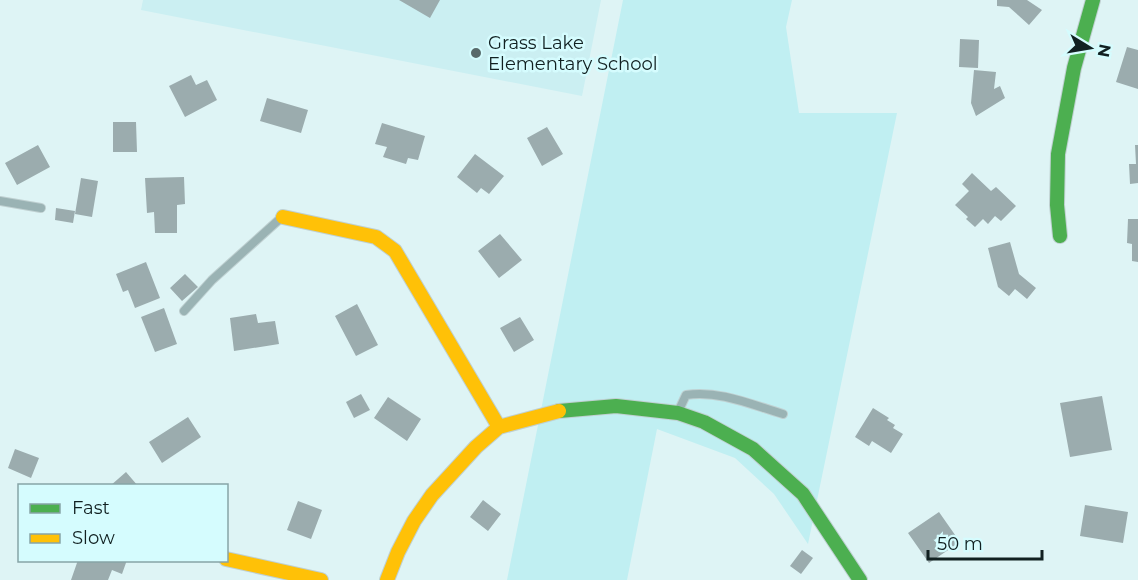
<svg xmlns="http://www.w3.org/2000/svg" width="1138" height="580" viewBox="0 0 1138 580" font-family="Montserrat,sans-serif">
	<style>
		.built { fill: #cbeff2 }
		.green { fill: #c0eff2 }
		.building { fill: #9bacae }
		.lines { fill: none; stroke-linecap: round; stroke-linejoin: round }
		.lane-casing { stroke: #bfd0d1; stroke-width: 10 }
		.fast-casing { stroke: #bfd0d1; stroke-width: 16 }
		.slow-casing { stroke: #bfd0d1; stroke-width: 16 }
		.lane { stroke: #9ab3b4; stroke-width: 8 }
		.fast { stroke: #4caf50; stroke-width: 14 }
		.slow { stroke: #ffc107; stroke-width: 14 }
		.poi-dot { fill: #596a6b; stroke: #d5fcfe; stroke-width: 2 }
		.labels { text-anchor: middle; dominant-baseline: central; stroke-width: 5; stroke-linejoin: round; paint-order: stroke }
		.poi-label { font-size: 18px; fill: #112021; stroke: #d5fcfe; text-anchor: start }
	</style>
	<rect width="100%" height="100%" fill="#def4f5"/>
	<path class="built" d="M143,0h458l-19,96 -441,-86z"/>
	<path class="green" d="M623,0h169l-6,27 13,86h98l-89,431 -34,-50 -39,-36 -78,-29 -30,151h-120z"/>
	<path class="building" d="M399,0h41l-10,18z
		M997,0h30l15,10 -13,15 -20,-18 -12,-1z
		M960,39l19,1 -1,28 -19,-1z
		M1127,47l11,3v39l-22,-7z
		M974,70l22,2 -2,17 6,-3 5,12 -29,18 -5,-13z
		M191,75l5,10 11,-5 10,20 -32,17 -16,-31z
		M267,98l41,12 -7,23 -41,-12z
		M113,122h23l1,30h-24z
		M382,123l43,13 -7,24 -10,-2 -2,6 -23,-7 4,-10 -12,-3z
		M547,127l16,27 -21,12 -15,-28z
		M38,145l12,22 -33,18 -12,-22z
		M1135,145h3v38l-8,1 -1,-20h7z
		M475,154l29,22 -15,18 -8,-6 -4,5 -20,-16z
		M972,173l19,18 5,-4 20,19 -15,15 -6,-5 -7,8 -5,-5 -8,8 -9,-8 2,-2 -13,-12 14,-14 -7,-7z
		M184,177l1,27 -8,1v28h-22l-1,-21 -7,1 -2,-35z
		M81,178l17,3 -6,36 -17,-3z
		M56,208l19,3 -2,12 -18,-3z
		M1128,219h10v43l-6,-1v-17l-5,-1z
		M500,234l22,26 -23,18 -21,-27z
		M1010,242l9,32 17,14 -9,11 -12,-10 -6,7 -11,-9 -10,-39z
		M146,262l14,36 -25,10 -7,-18 -5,2 -7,-18z
		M185,274l13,13 -16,14 -12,-13z
		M357,304l21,41 -22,11 -21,-40z
		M164,308l13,36 -22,8 -14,-35z
		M256,314l2,9 17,-2 4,23 -45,7 -4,-33z
		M520,317l14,23 -20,12 -14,-24z
		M361,394l9,16 -16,8 -8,-16z
		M1102,396l10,54 -42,7 -10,-54z
		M388,397l33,22 -14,22 -33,-23z
		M873,408l16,10 -2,2 8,5 -2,3 10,6 -12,19 -19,-12 -3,5 -14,-9z
		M188,417l13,20 -39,26 -13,-21z
		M15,449l24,9 -8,20 -23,-10z
		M126,472l12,14h-28z
		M483,500l18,14 -13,17 -18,-14z
		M298,501l24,9 -11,29 -24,-9z
		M1085,505l43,7 -5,31 -43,-7z
		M939,512l21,30 -31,21 -21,-30z
		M802,550l11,8 -12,16 -11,-8z
		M78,560h49l-5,14 -10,-4 -4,10h-37z"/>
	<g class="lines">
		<defs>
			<path id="lane" d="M0,201l41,7
				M184,311l28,-31 70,-63
				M678,412l8,-17c34,-5 66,10 97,19"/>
			<path id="fast" d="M1060,236l-3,-31 1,-51 16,-86 19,-68
				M559,411l57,-5 62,7 26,9 49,27 50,45 57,86"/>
			<path id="slow" d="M283,217l93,20 19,14 104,176
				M226,559l95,21
				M387,580l11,-28 16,-31 18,-26 44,-48 23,-20 60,-16"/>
		</defs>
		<use href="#lane" class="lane-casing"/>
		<use href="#fast" class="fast-casing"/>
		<use href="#slow" class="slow-casing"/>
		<use href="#lane" class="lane"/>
		<use href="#fast" class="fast"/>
		<use href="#slow" class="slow"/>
	</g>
	<circle class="poi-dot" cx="476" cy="53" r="6"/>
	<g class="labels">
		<g class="poi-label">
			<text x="488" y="43">Grass Lake<tspan x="488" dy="21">Elementary School</tspan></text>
		</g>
	</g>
	<rect x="18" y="484" width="210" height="78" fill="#d5fcfe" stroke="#87a4a6" stroke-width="1.5"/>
	<rect x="30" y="504" width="30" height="9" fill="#4caf50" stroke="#87a4a6" stroke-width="1.5"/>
	<text x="72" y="514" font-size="18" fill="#112021">Fast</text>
	<rect x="30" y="534" width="30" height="9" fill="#ffc107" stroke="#87a4a6" stroke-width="1.5"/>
	<text x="72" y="544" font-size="18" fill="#112021">Slow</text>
	<g transform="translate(1090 48) rotate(101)" stroke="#d5fcfe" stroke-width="4.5" paint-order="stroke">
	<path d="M0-4.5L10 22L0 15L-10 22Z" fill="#112021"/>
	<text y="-9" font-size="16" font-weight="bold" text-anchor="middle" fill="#112021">N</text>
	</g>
	<path d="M928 550v9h114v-9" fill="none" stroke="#112021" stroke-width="3"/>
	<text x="937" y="550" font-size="18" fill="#112021" stroke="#d5fcfe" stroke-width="4.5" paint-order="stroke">50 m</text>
</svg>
